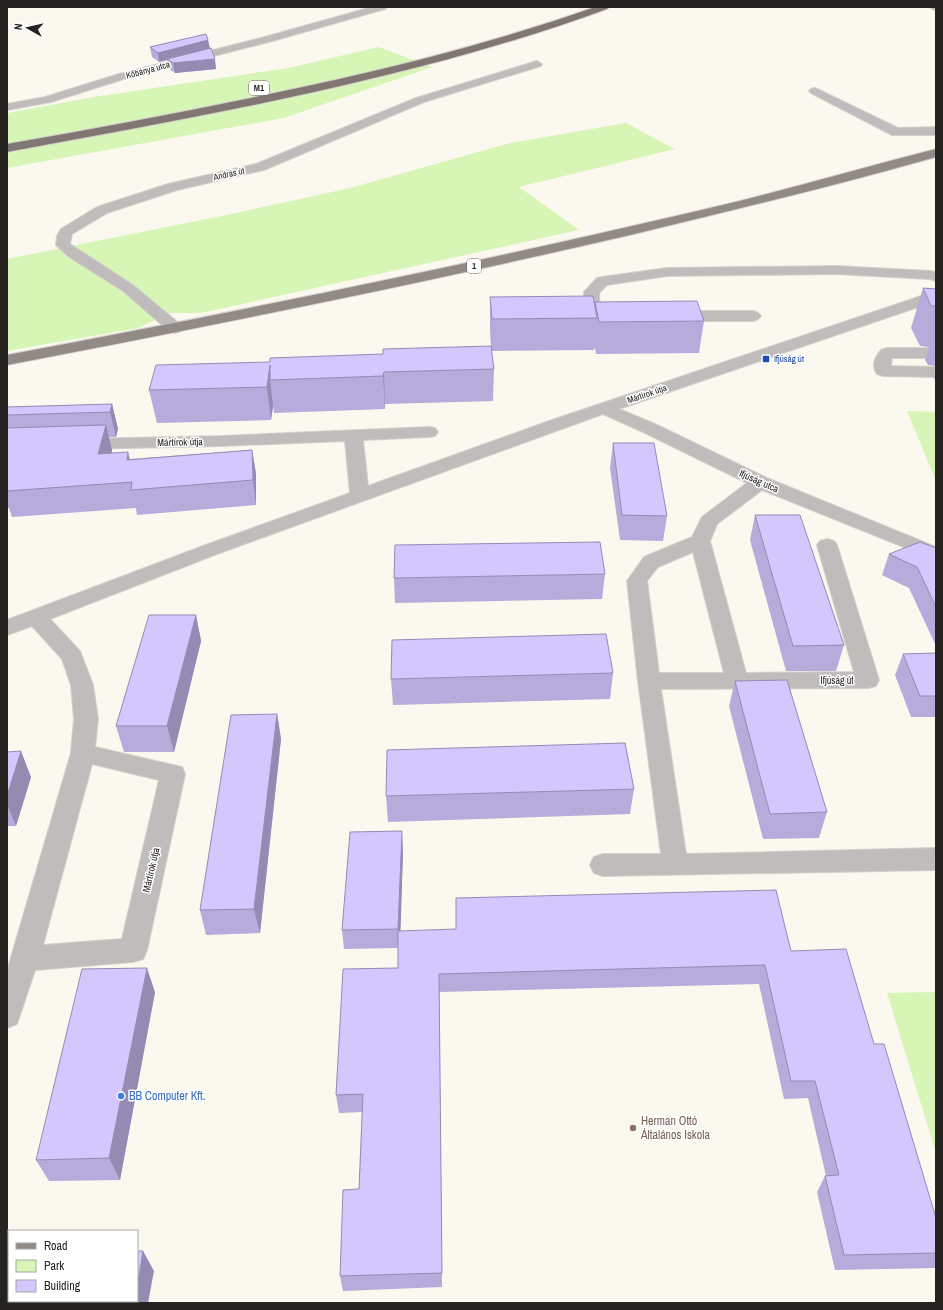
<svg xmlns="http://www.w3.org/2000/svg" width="943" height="1310" viewBox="0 0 943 1310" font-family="'Archivo Narrow',sans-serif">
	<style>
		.green { fill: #d7f6b6 }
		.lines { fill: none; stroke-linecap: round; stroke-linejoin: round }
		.minor-casing { stroke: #d4d2cb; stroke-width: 2 }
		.major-casing { stroke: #d4d2cb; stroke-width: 2 }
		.highway-casing { stroke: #d4d2cb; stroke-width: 2 }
		.minor { fill: #c0bcbb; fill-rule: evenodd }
		.major { fill: #918a87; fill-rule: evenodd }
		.highway { fill: #807775; fill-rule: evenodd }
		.wall { fill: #b6abda }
		.shaded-wall { fill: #948bb2 }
		.building { fill: #d4c7fe; stroke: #948bb2 }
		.transit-dot { fill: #1a4fb4; stroke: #fff; stroke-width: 1.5 }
		.shop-dot { fill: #3f7fe0; stroke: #fff; stroke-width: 1.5 }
		.education-dot { fill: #8d6e63; stroke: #fff; stroke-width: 1.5 }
		.labels { text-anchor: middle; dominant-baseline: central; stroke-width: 3; stroke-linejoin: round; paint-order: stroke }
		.far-street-label { font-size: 9px; fill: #242320; stroke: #fff }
		.shield { fill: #fff; stroke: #666563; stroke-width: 1 }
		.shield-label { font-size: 9px; font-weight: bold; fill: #242320 }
		.far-transit-label { font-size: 9px; fill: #164399; stroke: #fff; text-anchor: start }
		.street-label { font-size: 10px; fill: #242320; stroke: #fff }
		.near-shop-label { font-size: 12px; fill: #366cbe; stroke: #fff; text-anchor: start }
		.near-education-label { font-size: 12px; fill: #785e54; stroke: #fff; text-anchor: start }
	</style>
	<rect width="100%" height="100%" fill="#fbf8f0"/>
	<path class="green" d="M379,47l53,20 -148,51 -277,50v-55l87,-16 194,-29z
		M626,123l49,26 -156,38 60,43 -378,83h-31l-32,15 -131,23v-92l224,-45 119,-26 160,-45z
		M907,411l29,1v69z
		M936,992v161l-49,-160z"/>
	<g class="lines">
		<defs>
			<path id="minor" d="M372,7h15l-2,2 -116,33 -142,36 -76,24 -44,8v-6l38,-7 74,-23 142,-36z
				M929,7h7v4z
				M537,61l5,3 -1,2 -117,36 -160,68 -87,20 -70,23 -35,21 -2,10 63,41 48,40 2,3 -2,3 -6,2 -6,-2 -46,-40 -54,-34 -13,-12 1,-9 4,-7 36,-22 71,-23 88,-20 160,-66z
				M815,88l83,40 38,-1v8h-44l-81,-42 -2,-2 2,-2z
				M836,266l95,5 5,1v9l-7,-2 -93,-5 -169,2 -60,9 -8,8 1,18 9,2 3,3 -3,3c-7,2 -14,2 -21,0l-3,-3 -1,-24 13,-14 5,-1 65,-9z
				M936,291v10l-317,108 36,15 112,54 169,69v13l-174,-70 -45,34 -7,17 36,132 108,-1 -37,-127 3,-4 7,-2 7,2 3,4 42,135 -3,6 -8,2 -207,1 25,165 250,-6v22l-333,6 -9,-3 -4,-8 4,-8 9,-3h58l-23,-173 -11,-100 17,-24 48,-20 10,-20 45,-34 -104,-51 -40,-18 -386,140 -167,65 30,32 13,34 5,34 -3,28 78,18 9,2 3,7 -38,176 -4,9 -10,3 -98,8 -18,54 -10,4v-57l64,-218 3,-34 -3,-34 -9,-26 -30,-33 -25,9v-15l196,-74 147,-53 -5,-52 -123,5 -142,3 -6,-1 -3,-4 3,-4 6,-1 142,-3 207,-9 6,1 3,4 -3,4 -6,1 -66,3 5,46 184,-66zM693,552l31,121h-65l-12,-92 11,-14zM92,764l67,16 -37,159 -79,6z
				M672,311h81l5,2 3,3 -3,3 -5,2h-81l-5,-2 -3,-3 3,-3z
				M887,348h49v10h-44l-1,8 45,1v10l-53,-1 -6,-2c-6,-8 -2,-17 4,-24z"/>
			<path id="major" d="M936,149v8c-101,29 -204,53 -306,78 -207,48 -415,90 -623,130v-10c240,-45 479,-94 716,-150 71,-17 142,-38 213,-56z"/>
			<path id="highway" d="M595,7h14l-2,2c-191,70 -400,106 -600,143v-8c110,-19 219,-40 328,-64 88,-20 175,-43 260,-73z"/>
		</defs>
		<use href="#minor" class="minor-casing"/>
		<use href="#major" class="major-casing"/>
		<use href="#highway" class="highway-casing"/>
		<use href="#minor" class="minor"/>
		<use href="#major" class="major"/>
		<use href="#highway" class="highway"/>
	</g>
	<path class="wall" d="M208,40l2,9 6,20 -41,4 -6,-4 -2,-9 -8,2 -7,-5 -2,-10z
		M923,288l13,1v77l-8,-1 -3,-5 4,-13 -9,-1 -9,-18z
		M490,297l104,8 1,-3 109,19 -5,32 -103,1 -1,-7 -1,3 -103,1 3,18 -1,32 -108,3v5l-111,4 -1,-7 -2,14 -114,3 -8,-33 234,-36 108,-5 -1,-20z
		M936,372v11l-2,-5z
		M112,404l6,25 -2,8h-7l3,13v3l18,6 122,-9 4,24v31l-119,10 -1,-7 -124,9 -3,-9h-2v-101z
		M613,443l54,73 -4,25 -43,-1 -10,-72z
		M755,515l89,130 -8,26h-50l-36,-131z
		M936,548v98l-27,-58 -27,-13 7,-21z
		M605,574l-3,25 -207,4 -1,-25z
		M196,615l5,26 -27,111h-50l-8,-26z
		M936,653v64h-25l-16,-42 8,-21z
		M613,673l-3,26 -217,6 -2,-26z
		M735,681l92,131 -8,26 -56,1 -34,-133z
		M277,714l4,25 -21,194 -54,2 -6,-25z
		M7,752l24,25 -15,49h-9z
		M634,789l-4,25 -242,8 -2,-26z
		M403,851l-3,80 391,20 83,93 62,174v48l-1,2 -100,2 -18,-78 8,-16h1l-18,-78 -24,1 -25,-115 -320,8 3,295 -99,4 -3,-15 19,-87 3,-77 -23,1 -3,-18 62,-127v-20l-54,1 -2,-19z
		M155,992l-35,188 -71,1 -13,-21z"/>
	<path class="shaded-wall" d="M208,40l2,9 -43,10v1l-8,2 -1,-9z
		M215,59l1,10 -41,4 -2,-10z
		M270,365v15l3,26 -2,14 -4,-33z
		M384,372l1,32v5l-2,-33z
		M112,404l6,25 -2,8 -6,-25z
		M106,425l6,25 -7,29 -7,-25z
		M252,450l4,24v31l-3,-25z
		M128,452l6,24 -7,-16z
		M196,615l5,26 -27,111 -7,-26z
		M277,714l4,25 -21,194 -6,-24z
		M21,751l10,26 -15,49 -9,-22v-8z
		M402,831l1,20 -3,97 -2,-19z
		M147,968l8,24 -35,188 -11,-22z
		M439,974v18l3,295v-14z
		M143,1251l11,20 -6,32h-14l1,-2h2v-13z"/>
	<path class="building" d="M206,34l2,6 -50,13 -8,-6z
		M211,48l4,11 -42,4 -6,-4z
		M923,288l13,1v17h-5z
		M593,296l4,22 -105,1 -2,-22z
		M697,301l7,20 -105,1 -4,-20z
		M491,346l3,23 -110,3 -1,4 -113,4v-15l-3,22 -118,3 7,-25 114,-3v-4l113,-4v-5z
		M112,404l-2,8 -103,3v-8z
		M106,425l-8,29 30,-2 -1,8 125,-10 1,30 -122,10 1,-8 -125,9v-63z
		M613,443h41l13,73 -45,-1z
		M755,515h45l44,130 -51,1z
		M600,542l5,32 -211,4 1,-33z
		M920,542l16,6v59l-19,-40 -28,-13z
		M149,615h47l-29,111h-51z
		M606,634l7,39 -222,6 1,-39z
		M936,653v43h-16l-17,-42z
		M787,680l40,132 -57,2 -35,-133z
		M277,714l-23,195 -54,1 31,-195z
		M625,743l9,46 -248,7 1,-46z
		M21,751l-14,45v-44z
		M402,831l-4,98 -56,1 8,-98z
		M776,890l15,61 55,-2 28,95h10l52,174v35l-92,2 -19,-79 14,-1 -24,-94h-24l-26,-116 -326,9 3,299 -102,3 3,-86 16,-1 4,-95 -27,1 7,-126 55,-1v-37l58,-2v-31z
		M147,968l-38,190 -73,2 46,-191z
		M137,1251h6l-6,37z
		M7,1272h2v29h126l-1,2h-127z"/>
	<rect class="transit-dot" x="762" y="355" width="8" height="8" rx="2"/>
	<circle class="shop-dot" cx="121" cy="1096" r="4"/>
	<circle class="education-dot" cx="633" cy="1128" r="4"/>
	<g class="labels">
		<g class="far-street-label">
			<text transform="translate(148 70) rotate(-15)">Kőbánya utca</text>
			<text transform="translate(229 174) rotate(-13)">András út</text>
			<text transform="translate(647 394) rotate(-19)">Mártírok útja</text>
		</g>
		<g class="shield">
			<rect x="249" y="81" width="20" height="14" rx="3"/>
			<rect x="467" y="259" width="14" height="14" rx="3"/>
		</g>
		<g class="shield-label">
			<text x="259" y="88">M1</text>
			<text x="474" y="266">1</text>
		</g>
		<g class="far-transit-label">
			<text x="774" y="359">Ifjúság út</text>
		</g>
		<g class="street-label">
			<text transform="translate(180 442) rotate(-1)">Mártírok útja</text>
			<text transform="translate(759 481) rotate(24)">Ifjúság utca</text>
			<text x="837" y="680">Ifjúság út</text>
			<text transform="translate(151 870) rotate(-77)">Mártírok útja</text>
		</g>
		<g class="near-shop-label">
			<text x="129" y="1096">BB Computer Kft.</text>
		</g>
		<g class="near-education-label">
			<text x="641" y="1121">Herman Ottó<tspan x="641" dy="14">Általános Iskola</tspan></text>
		</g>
	</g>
	<rect width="943" height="1310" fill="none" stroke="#242320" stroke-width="16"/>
	<rect x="8" y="1230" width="130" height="72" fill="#ffffff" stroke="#a7a7a6"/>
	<rect x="16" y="1243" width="20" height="6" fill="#918a87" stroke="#a7a7a6"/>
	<text x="44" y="1250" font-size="12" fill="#242320">Road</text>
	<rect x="16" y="1260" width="20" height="12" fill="#d7f6b6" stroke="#a7a7a6"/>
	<text x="44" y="1270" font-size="12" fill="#242320">Park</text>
	<rect x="16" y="1280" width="20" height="12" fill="#d4c7fe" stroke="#a7a7a6"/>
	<text x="44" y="1290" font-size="12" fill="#242320">Building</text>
	<g transform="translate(28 28) rotate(278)" stroke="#ffffff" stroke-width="3" paint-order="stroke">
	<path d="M0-3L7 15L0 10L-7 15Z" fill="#242320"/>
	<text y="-6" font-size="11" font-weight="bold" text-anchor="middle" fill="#242320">N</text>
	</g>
</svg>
